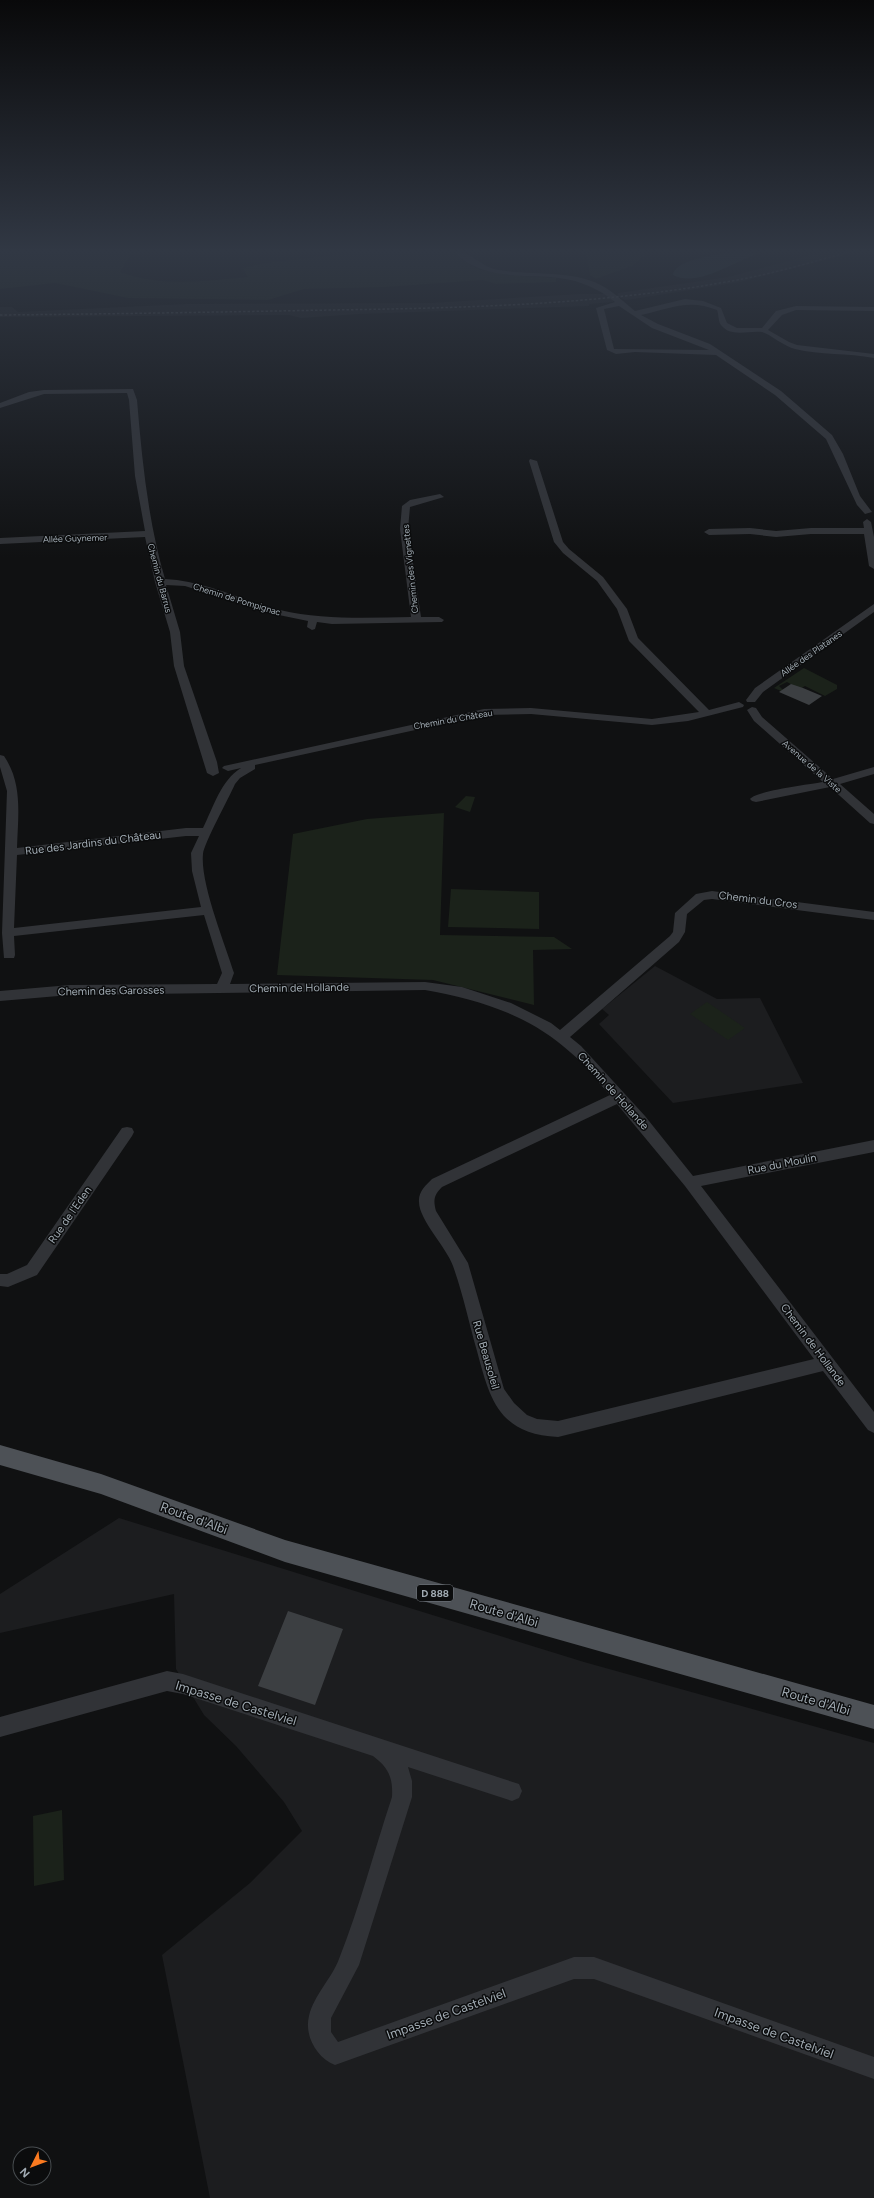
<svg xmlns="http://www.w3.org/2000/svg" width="874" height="2198" viewBox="0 0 874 2198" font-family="Figtree,sans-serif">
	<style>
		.built { fill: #1c1d1f }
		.green { fill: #1b221a }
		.water { fill: #263336 }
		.building { fill: #3c3f42 }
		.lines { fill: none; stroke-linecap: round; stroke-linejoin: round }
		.minor { fill: #313337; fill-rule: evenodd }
		.major { fill: #4d5156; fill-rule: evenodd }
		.rail { stroke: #44484c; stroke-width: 1.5; stroke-dasharray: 2.5 2; stroke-linecap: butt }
		.labels { text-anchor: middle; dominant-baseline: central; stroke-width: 3; stroke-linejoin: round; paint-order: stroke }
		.far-street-label { font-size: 9px; fill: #a1abb3; stroke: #0b0c0d }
		.shield { fill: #0b0c0d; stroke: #747b81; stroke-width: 1 }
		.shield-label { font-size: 10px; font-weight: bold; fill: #a1abb3 }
		.street-label { font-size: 11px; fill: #a1abb3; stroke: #0b0c0d }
		.near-street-label { font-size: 13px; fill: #a1abb3; stroke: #0b0c0d }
	</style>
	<rect width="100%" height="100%" fill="#101112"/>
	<path class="built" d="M827,251h33l-120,31 -106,17 -9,1 -8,-4 1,-3 110,-16z
		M580,294h25l9,5 -1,3 -24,2v2l-230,8 -58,4 -12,-3 -289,2v-10h12l6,5 169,-8 243,-1z
		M655,966l62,33 43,-1 43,85 -130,20 -74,-79 10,-9 -7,-6z
		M119,1518l465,144 290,81v455h-664l-48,-243 88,-72 52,-52 -18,-29 -48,-56 -32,-31 -28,-46 -2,-75 -174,39v-39z"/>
	<path class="green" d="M0,251h150l-20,4 -10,17c39,15 87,9 128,5l-6,-9 24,-5 88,-10 1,-2h95l20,14 11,5 40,6 35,2v4l-60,2 -13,-4 -98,7 -81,2 -36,11 -140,-2 -73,-15 -55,6z
		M581,251h62l2,4 -13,11 -36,13 -6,-4 -3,-18z
		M804,668l33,17v4l-12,7 -20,-10 -5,3 -13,-7 -8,4 4,4 -2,1 -7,-3z
		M466,796l9,1 -5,15 -15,-5z
		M444,813l-4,122 114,2 18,12 -39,1 1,55 -101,-25 -156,-5 16,-141 74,-15z
		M451,889l88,3v37l-91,-2z
		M707,1002l38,26 -17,12 -38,-26z
		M62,1810l2,70 -30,6 -1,-70z"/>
	<path class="water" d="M737,251h11l10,3c-24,7 -60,34 -85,21 2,-17 52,-21 64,-24z"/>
	<path class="building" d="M791,684l12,4 19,8 -13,9 -30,-13z
		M288,1611l55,18 -28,76 -57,-19z"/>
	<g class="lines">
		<path class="minor" d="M453,251c13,-2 27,14 41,18 36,8 80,-1 112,19 11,7 19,15 29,23l50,-12 18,2 18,7 6,15 10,5h25l14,-17 20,-5 78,1v4l-78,-1 -14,5 -14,15 21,12 8,3 77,9v4c-26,-5 -54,-3 -79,-9 -12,-3 -25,-15 -33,-17 -13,-2 -31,6 -41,-7 -3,-4 -2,-10 -4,-15 -28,-12 -49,-1 -76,5l17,9 52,20 71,47 51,44 11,19 17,42 12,16 -7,2 -8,-9 -31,-66 -51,-44 -59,-40 -81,-3 -19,2 -9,-4 -11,-42 19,-6c-12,-10 -24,-16 -40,-21 -40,-11 -88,5 -122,-30zM619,306l33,22 57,22 -95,-1 -10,-40z
			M133,389l4,11c5,60 11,121 28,179 41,2 75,21 115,31 43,10 86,8 131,7l-11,-88 2,-23 8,-6 30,-6 4,3 -34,10 -2,22 13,88h18l5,3 -2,2 -110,2 -15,-2 -2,7 -3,1 -5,-3 1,-6 -34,-7 -89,-28 -19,-1 14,47 4,34 33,96 2,11 -6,3 -6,-3 -33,-107 -4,-34 -15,-50 -10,-45 -145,7v-6l145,-7 -10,-55 -6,-76 -2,-7 -83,1 -44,14v-5l29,-11 15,-2z
			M530,459l7,2 26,81 6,7 34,28 24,32 11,29 71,72 30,-8 5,3 -1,2 -55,14 -36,4 -121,-11 -47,1 -229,50v4l-15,9 -5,6c-6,14 -31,59 -32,70 -3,29 22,90 31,119l-4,11 195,-2 37,5 49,16 40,20 9,7 110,-94 3,-4 2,-19 21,-19 16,-3 162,21v8l-162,-21 -8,1 -17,14 -2,18 -6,10 -109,95 11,9 64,70 48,60 181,-36v12l-173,34 173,226v21l-6,-3 -45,-59 -265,66c-59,-3 -68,-37 -81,-86 -8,-28 -14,-57 -24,-85 -6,-18 -34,-46 -34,-64 -1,-10 7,-17 13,-23l178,-84c-13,-14 -25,-31 -40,-43 -41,-37 -92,-53 -145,-62l-355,5 -70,6v-10l70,-6 147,-1 5,-11 -18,-58 -190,21 1,19 -1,3h-10l-2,-25 5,-142 -7,-24v-12l4,1c19,28 14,59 13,92l169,-20h17c10,-20 18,-48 38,-60l-13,3 -6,-3 2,-2 260,-57 47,-1 121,11 47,-7 -70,-71 -12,-32 -20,-28 -34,-28 -9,-11 -25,-81zM186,836h13l-8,17 1,18 9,36 -187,21 3,-73zM617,1104l68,82 129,173 -256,62 -21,-2 -10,-4 -13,-12 -10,-14 -36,-126 -32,-52c-3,-11 -2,-16 6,-24z
			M867,519l4,3 3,15v32l-5,-3 -5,-32h-53l-35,3 -26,-3 -41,1 -5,-3 5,-3 41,-1 26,3 35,-3h53l-1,-6z
			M874,604v8l-111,80 -8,10h-8l-1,-2 9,-12z
			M752,707l4,1 6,9 71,62 41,-12v7l-34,10 34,30v10l-4,-1 -40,-36 -74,15 -4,-1 -2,-2c6,-8 61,-15 73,-17l-69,-61 -7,-11z
			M127,1127l5,1 2,4 -2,4 -95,139 -29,12 -8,-1v-12h7l20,-9 95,-137z
			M167,1671l16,3 336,110 3,7 -3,7 -7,3 -104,-34 4,14v16l-53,168 -28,53v14l7,10 236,-85h20l280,100v22l-280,-100h-20l-239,86c-18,-7 -31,-29 -26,-49 5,-21 23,-38 30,-57 21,-53 35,-108 53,-162 1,-19 -3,-29 -19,-41l-190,-62 -16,-3 -167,46v-20z"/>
		<path class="major" d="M0,1445l101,29 184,66 589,165v24l-589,-167 -184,-68 -101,-29z"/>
		<path class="rail" d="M0,315c110,-1 221,-3 331,-5 132,-2 264,-5 395,-28 42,-7 84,-19 125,-31"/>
	</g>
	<linearGradient id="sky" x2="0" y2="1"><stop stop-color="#09090a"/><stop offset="0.45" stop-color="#313844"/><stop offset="1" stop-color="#313844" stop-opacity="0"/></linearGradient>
	<rect width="874" height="558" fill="url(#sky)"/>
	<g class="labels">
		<g class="far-street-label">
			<text transform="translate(75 538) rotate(-2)">Allée Guynemer</text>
			<text transform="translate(410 569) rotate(-96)">Chemin des Vignettes</text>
			<text transform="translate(160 578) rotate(75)">Chemin du Barrus</text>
			<text transform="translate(237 599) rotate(17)">Chemin de Pompignac</text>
			<text transform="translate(811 653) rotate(-35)">Allée des Platanes</text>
			<text transform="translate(453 719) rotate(-10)">Chemin du Château</text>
			<text transform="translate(812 766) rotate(41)">Avenue de la Viste</text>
		</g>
		<rect class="shield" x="417" y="1585" width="36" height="16" rx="3"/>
		<g class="shield-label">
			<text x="435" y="1593">D 888</text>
		</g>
		<g class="street-label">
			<text transform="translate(93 843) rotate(-7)">Rue des Jardins du Château</text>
			<text transform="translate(758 900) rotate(7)">Chemin du Cros</text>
			<text transform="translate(299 988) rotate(-1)">Chemin de Hollande</text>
			<text transform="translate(111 991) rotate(-1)">Chemin des Garosses</text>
			<text transform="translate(613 1091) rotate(48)">Chemin de Hollande</text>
			<text transform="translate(782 1164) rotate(-11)">Rue du Moulin</text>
			<text transform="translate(70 1215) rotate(-55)">Rue de l'Eden</text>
			<text transform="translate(813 1345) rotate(53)">Chemin de Hollande</text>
			<text transform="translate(486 1355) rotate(74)">Rue Beausoleil</text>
		</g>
		<g class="near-street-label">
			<text transform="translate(194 1518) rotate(20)">Route d'Albi</text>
			<text transform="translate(504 1613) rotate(16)">Route d'Albi</text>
			<text transform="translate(816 1701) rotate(16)">Route d'Albi</text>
			<text transform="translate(236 1703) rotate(17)">Impasse de Castelviel</text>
			<text transform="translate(446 2014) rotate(-20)">Impasse de Castelviel</text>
			<text transform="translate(774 2033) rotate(20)">Impasse de Castelviel</text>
		</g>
	</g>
	<g transform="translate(32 2166) rotate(228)"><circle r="19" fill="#0b0c0d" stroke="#474c4f"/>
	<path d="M0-3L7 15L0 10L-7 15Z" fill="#fa7a20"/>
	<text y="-6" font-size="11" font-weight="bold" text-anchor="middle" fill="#a1abb3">N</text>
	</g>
</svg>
